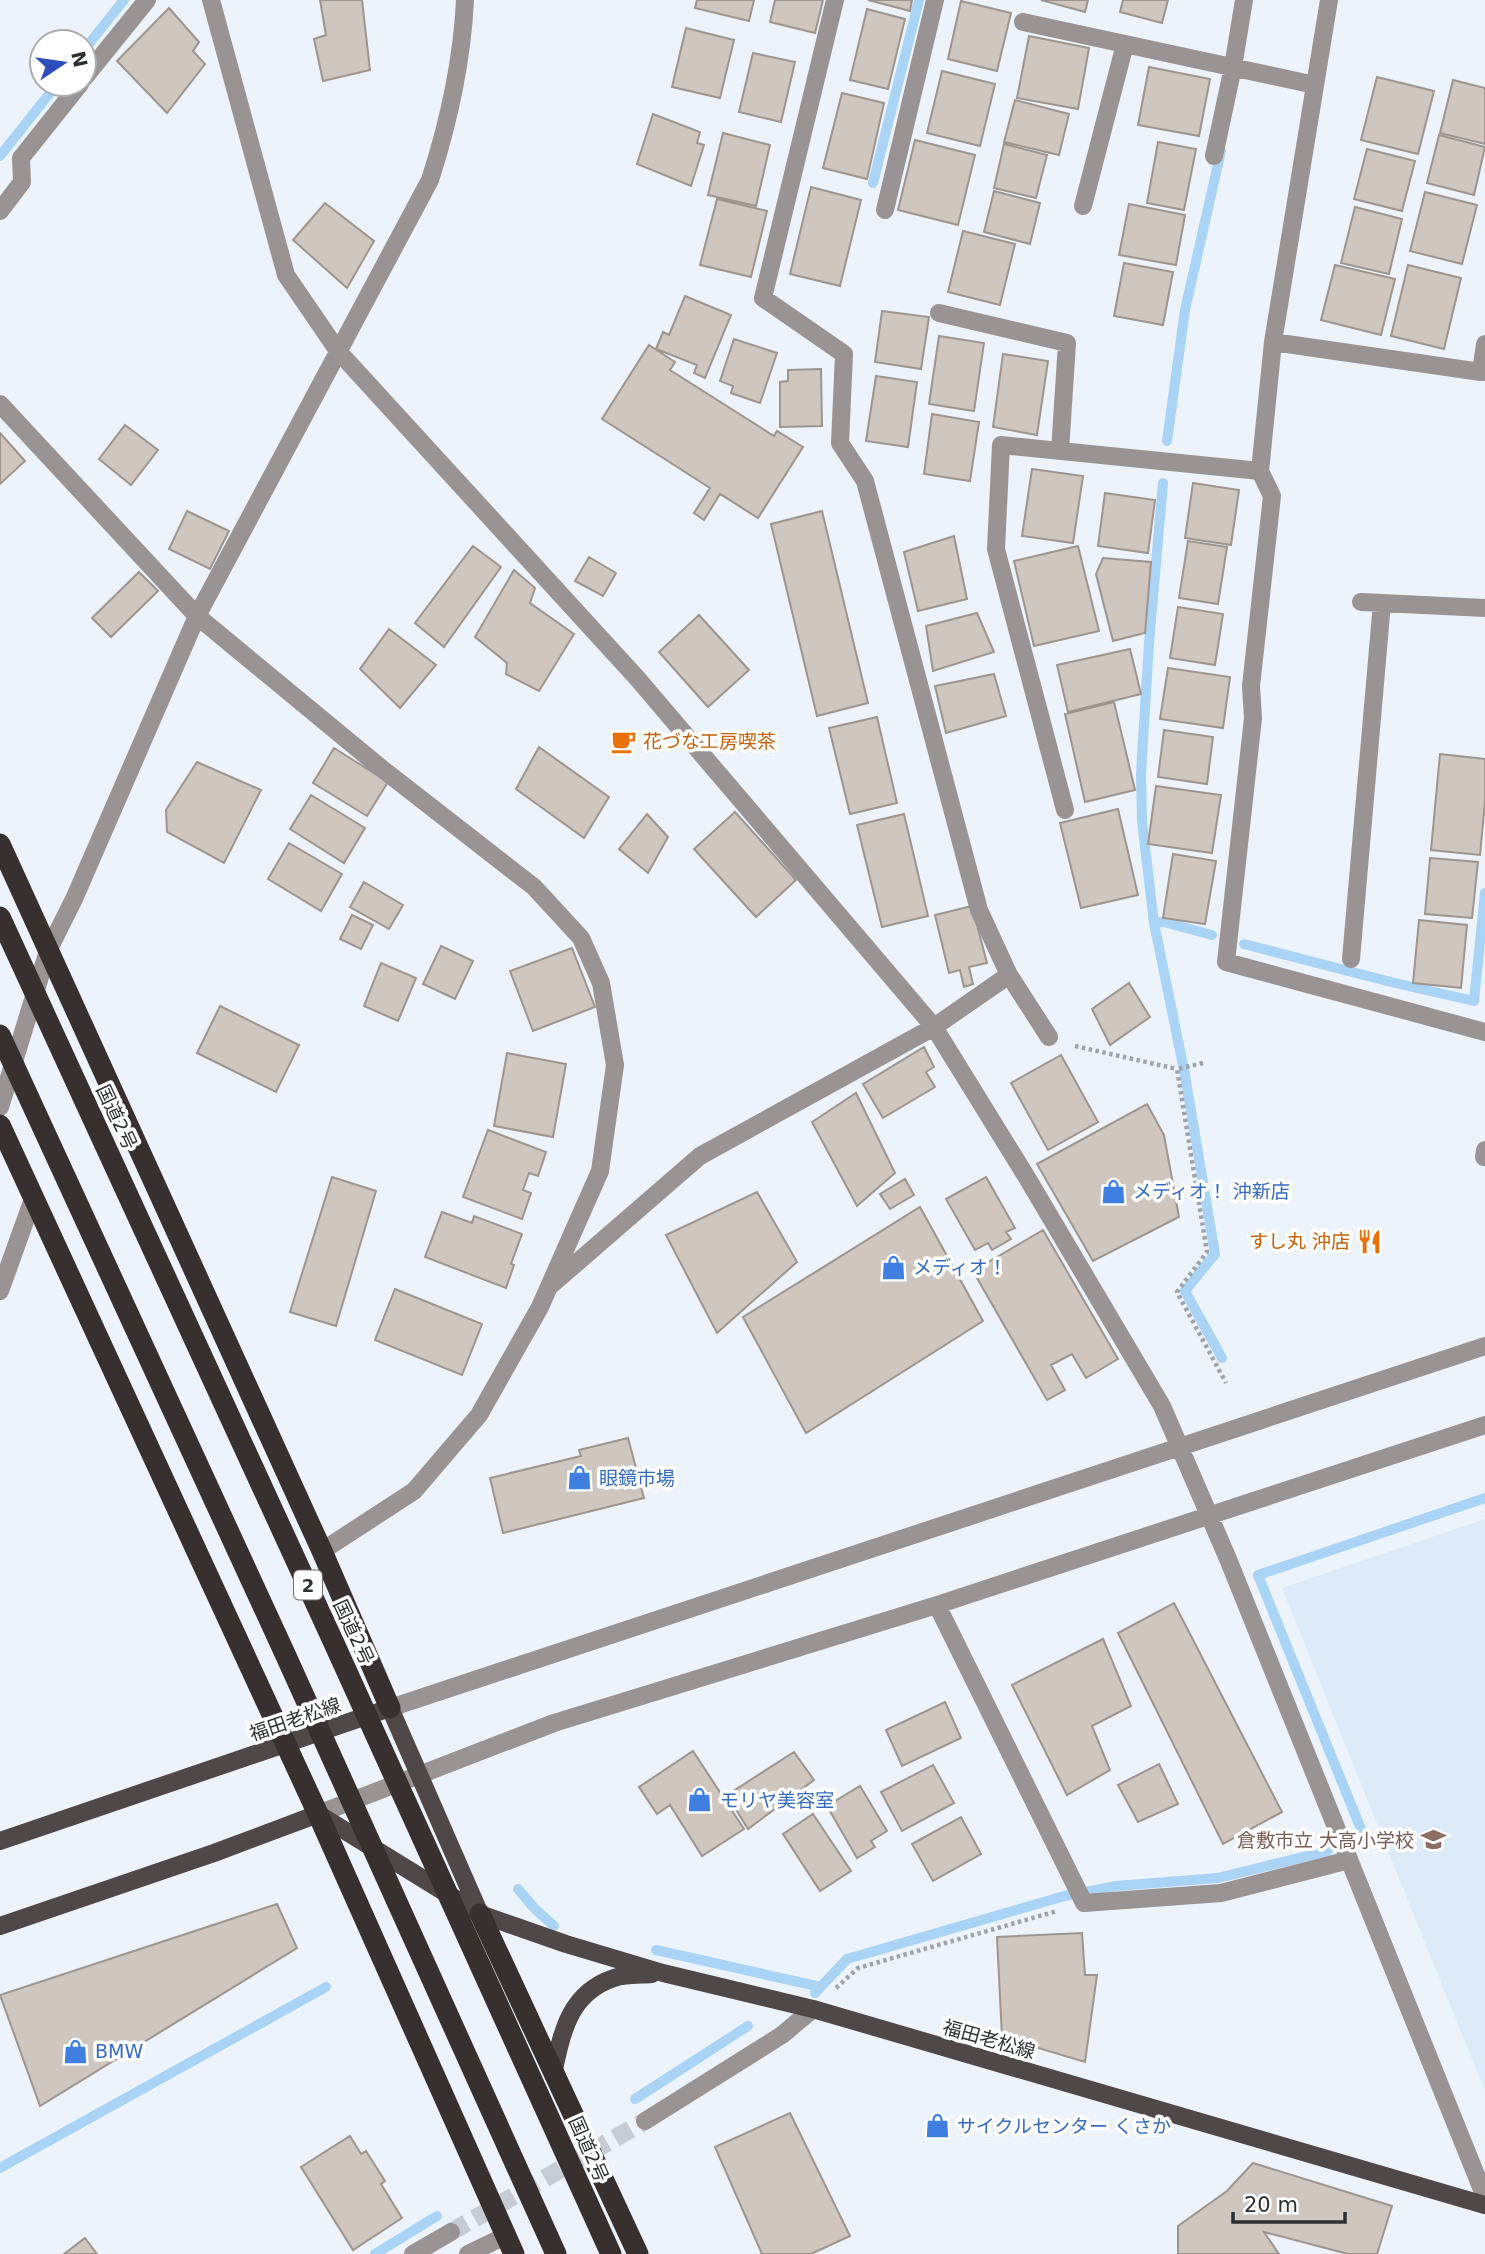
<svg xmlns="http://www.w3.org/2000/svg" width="1485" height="2254" viewBox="0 0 1485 2254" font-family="'DejaVu Sans','Noto Sans JP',sans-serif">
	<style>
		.built { fill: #ddeaf8 }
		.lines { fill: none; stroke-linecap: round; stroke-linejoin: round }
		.stream { stroke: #a9d4f5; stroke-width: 10 }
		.building { fill: #cec6bf; stroke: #9d958e; stroke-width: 2 }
		.minor-tunnel { stroke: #c6ccd3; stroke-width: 18; stroke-dasharray: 18 9; stroke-linecap: butt }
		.path { stroke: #9fa4aa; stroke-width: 4.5; stroke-dasharray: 3.5 3.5; stroke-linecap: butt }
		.minor { stroke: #999394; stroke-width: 18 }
		.major { stroke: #504848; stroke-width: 18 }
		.highway { stroke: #382f2f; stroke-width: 21 }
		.highway-bridge { stroke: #382f2f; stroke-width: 21 }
		.labels { text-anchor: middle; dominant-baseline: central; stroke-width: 7; stroke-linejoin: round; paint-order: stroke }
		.shield { fill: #fff; stroke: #6d6f71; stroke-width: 2 }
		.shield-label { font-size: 18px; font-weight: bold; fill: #2e3134 }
		.food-label { font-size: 19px; fill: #c56008; stroke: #fff; text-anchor: start }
		.street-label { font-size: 19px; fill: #2e3134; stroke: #fff }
		.shop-label { font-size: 19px; fill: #366cbe; stroke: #fff; text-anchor: start }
		.education-label { font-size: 19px; fill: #785e54; stroke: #fff; text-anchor: end }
	</style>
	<rect width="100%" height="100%" fill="#ecf3fb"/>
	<path class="built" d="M1485,1519v572l-203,-503z"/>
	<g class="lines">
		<path class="stream" d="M84,50l40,-50
			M0,156l57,-72
			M873,183l46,-183
			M1167,441l18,-131 36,-159
			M1163,483l-14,160 -8,131 1,47 12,102 31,152 30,179 -30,37 37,67
			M1154,923l10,-1 48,13
			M1244,944l147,38 83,19 11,-108
			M1359,1841l6,-2 -107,-264 227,-77
			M518,1889l16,19 20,18
			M656,1950l165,37
			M815,1993l32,-34 214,-62 55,-11 102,-8 110,-27
			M635,2099l113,-73
			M0,2168l326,-181
			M375,2254l62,-38"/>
	</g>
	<path class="building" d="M320,0h42l8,70 -47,11 -9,-42 12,-4z
		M697,0h57l-5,21 -54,-13z
		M775,0h48l-8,33 -45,-11z
		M868,0h44l-2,11z
		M1041,0h47l-3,12z
		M1123,0h45l-6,23 -42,-11z
		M961,1l50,12 -14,58 -49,-12z
		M169,8l30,34 -6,9 12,13 -38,49 -50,-52z
		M867,9l38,10 -17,70 -38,-9z
		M686,28l48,12 -14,58 -48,-11z
		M1029,36l60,12 -11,61 -61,-11z
		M753,53l42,9 -14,60 -42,-10z
		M1149,67l61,12 -11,57 -61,-11z
		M942,71l53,13 -15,62 -53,-13z
		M1377,77l57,14 -16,63 -57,-14z
		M1453,80l32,8v56l-45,-11z
		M842,93l42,10 -17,76 -44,-11z
		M1015,100l54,14 -10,41 -55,-13z
		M653,114l47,18 -3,11 7,2 -13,41 -54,-22z
		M723,133l47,12 -14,61 -48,-11z
		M1439,135l46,12 -11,48 -47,-12z
		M915,140l60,15 -17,70 -60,-15z
		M1158,142l38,7 -12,61 -37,-7z
		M1004,144l43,11 -11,43 -42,-10z
		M1367,149l48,12 -13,50 -48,-12z
		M811,187l50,13 -21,86 -50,-12z
		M994,191l46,12 -10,41 -46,-12z
		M1425,192l52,13 -15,59 -52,-13z
		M717,199l50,12 -16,66 -51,-12z
		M325,203l49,38 -27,47 -54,-48z
		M1129,204l56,11 -9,50 -57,-10z
		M1355,207l47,12 -13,55 -48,-11z
		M963,231l52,13 -15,61 -52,-13z
		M1124,263l49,9 -10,53 -49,-9z
		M1335,265l60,14 -14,56 -60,-15z
		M1408,265l53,13 -17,71 -53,-13z
		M685,296l46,19 -26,63 -11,-5 3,-8 -41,-16 7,-17 6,3z
		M882,311l47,6 -8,52 -46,-7z
		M939,336l45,7 -10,68 -45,-7z
		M734,339l43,14 -17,50 -29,-10 2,-7 -13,-5z
		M649,345l26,17 -5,8 104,66 3,-5 26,16 -45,71 -38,-24 -16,26 -10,-7 16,-25 -108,-69z
		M1003,354l45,7 -11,74 -44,-8z
		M821,369l1,57 -42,1v-45l8,-1v-11z
		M876,376l41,6 -9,65 -42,-6z
		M932,414l47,8 -9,59 -46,-7z
		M125,425l33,25 -27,35 -32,-26z
		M0,433l25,28 -25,23z
		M1032,469l51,7 -10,67 -51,-7z
		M1193,483l46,7 -8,55 -46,-7z
		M1105,493l50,7 -7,53 -50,-7z
		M187,511l42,20 -19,38 -41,-20z
		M822,511l46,192 -51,13 -46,-192z
		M954,536l13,63 -49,12 -14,-59z
		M1188,541l39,6 -9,57 -39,-6z
		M473,546l28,21 -57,80 -29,-24z
		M1078,546l21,85 -65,15 -20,-85z
		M589,557l27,16 -13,23 -28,-15z
		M1103,558l48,4 -6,71 -32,8 -17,-67z
		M514,570l21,18 -5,15 44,31 -35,57 -33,-17 1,-11 -32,-26z
		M139,572l19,19 -47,46 -19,-19z
		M1178,607l45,7 -8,51 -45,-7z
		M977,613l17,39 -61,19 -7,-45z
		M699,615l50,55 -41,37 -49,-55z
		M389,629l47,36 -36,43 -40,-39z
		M1130,649l11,45 -73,18 -11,-47z
		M1168,668l62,9 -7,51 -63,-9z
		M994,674l12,42 -60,17 -11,-47z
		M1114,702l21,88 -50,12 -20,-88z
		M877,717l20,86 -47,11 -21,-86z
		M1164,730l49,7 -6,47 -49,-7z
		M539,747l70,50 -25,41 -68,-49z
		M334,748l54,34 -21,34 -54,-33z
		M1440,754l45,5v43l-5,53 -49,-5z
		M197,762l64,28 -37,73 -57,-31 -1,-22z
		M1156,786l65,9 -9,58 -64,-9z
		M311,795l54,33 -21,35 -54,-34z
		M1118,809l20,86 -57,13 -21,-85z
		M735,812l61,68 -40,37 -62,-68z
		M647,814l21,23 -20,36 -29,-24z
		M904,814l24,102 -46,11 -25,-102z
		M289,843l53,31 -21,37 -53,-32z
		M1173,854l43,7 -11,63 -42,-6z
		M1430,858l48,4 -6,56 -47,-4z
		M364,882l39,23 -14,24 -39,-22z
		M972,906l15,57 -18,4 4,17 -9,3 -4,-17 -11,3 -14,-58z
		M352,915l21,10 -12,24 -21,-10z
		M1419,920l48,5 -6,63 -48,-5z
		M441,946l32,15 -18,38 -32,-15z
		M572,948l23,59 -62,24 -23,-60z
		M381,963l35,15 -18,43 -34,-15z
		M1129,983l21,34 -40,28 -18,-36z
		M220,1006l79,39 -23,47 -79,-39z
		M924,1047l10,20 -8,5 9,15 -52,31 -20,-34z
		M507,1053l59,11 -13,73 -59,-11z
		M1061,1055l37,67 -50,28 -37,-67z
		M856,1093l39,80 -38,33 -45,-84z
		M1147,1104l17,31 15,82 -86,44 -56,-97z
		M488,1130l58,22 -8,24 -9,-3 -6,17 8,3 -9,26 -59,-22z
		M332,1177l44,14 -40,135 -46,-14z
		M986,1177l29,51 -9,4 5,7 -19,11 -4,-7 -13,7 -29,-51z
		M905,1179l9,16 -24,14 -10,-15z
		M757,1192l40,70 -80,71 -51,-98z
		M920,1207l63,114 -177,112 -63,-116z
		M442,1212l30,11 2,-7 48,18 -11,30 3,1 -8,23 -81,-31z
		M1043,1230l75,129 -32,19 -14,-24 -21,11 14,25 -18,10 -74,-129z
		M395,1289l87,35 -20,51 -87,-35z
		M628,1438l16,60 -141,35 -13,-55 91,-22 -2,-6z
		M1174,1603l108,209 -59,32 -105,-211z
		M1103,1639l28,67 -39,20 18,44 -43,25 -55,-110z
		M945,1702l16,36 -59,28 -16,-36z
		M693,1751l51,78 -42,27 -32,-51 -13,9 -18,-27z
		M794,1752l20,28 -66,49 -21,-34z
		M1159,1764l19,40 -40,18 -20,-37z
		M933,1765l21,38 -52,28 -21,-39z
		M860,1786l27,45 -16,10 4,6 -18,11 -30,-52z
		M813,1814l38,57 -31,20 -37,-57z
		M961,1817l20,37 -48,27 -21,-37z
		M277,1904l20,44 -257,158 -40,-111z
		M1082,1933l3,42h12l-12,87 -83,-25 -5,-100z
		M790,2113l60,123 -39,18h-49l-47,-107z
		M350,2136l11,18 5,-3 19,30 -4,3 21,34 -49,32 -52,-83z
		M1253,2163l139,43 -15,48h-29l-84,-22 15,22h-101v-28l49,-35z
		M85,2238l12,16h-33z"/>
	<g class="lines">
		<path class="minor-tunnel" d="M451,2232l194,-111"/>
		<path class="path" d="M1075,1046l102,23
			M1203,1063l-26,6 30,183 -30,40 49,91
			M836,1988l22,-20 199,-57"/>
		<path class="minor" d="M211,0l75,275 52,76 299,327 297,349 92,149 136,230 66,153 257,638
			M1329,0l-56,342 -13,129 12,25 -21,190 2,32 -27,244 259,70
			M1023,22l292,63
			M84,78l63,-78
			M1214,156l19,-89 11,-67
			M1083,206l42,-162
			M885,210l50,-210
			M0,211l22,-29 -1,-24 59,-74
			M939,313l128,30 -7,108
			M1273,342l208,30
			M1485,344l-4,28h4
			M0,404l197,212 184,152 153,119 47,51 20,45 14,82 -15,106 -60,136 -61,108 -65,76 -92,60
			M1361,602l124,6
			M1065,810l-69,-261 5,-104 259,26
			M1351,959l31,-356
			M1009,975l40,62
			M0,1107l48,-156 26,-52 123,-283 233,-436c19,-59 32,-118 35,-180
			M1484,1157l1,-7
			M550,1286l150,-130 234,-129 75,-52 -30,-65 -114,-429 -25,-38 4,-89 -81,-56 72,-298
			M0,1291l33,-92
			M937,1605l147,298 137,-10 128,-33
			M390,1708l1095,-362
			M318,1814l236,-91 383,-118 548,-180
			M645,2121l137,-86 31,-26
			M413,2254l38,-22
			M468,2254l37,-18"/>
		<path class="major" d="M0,1841l390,-133 90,206
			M0,1926l214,-73 104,-39 162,100 86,30 97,29 150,36 672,196
			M553,2074c9,-42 16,-81 61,-96 11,-4 26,-3 38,-4"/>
		<path class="highway" d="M0,844l322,707 68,157
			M0,1125l318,689 196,440
			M480,1914l158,340"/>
		<path class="highway-bridge" d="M0,917l333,724 278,613
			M0,1035l286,621 270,598"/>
	</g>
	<defs>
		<symbol id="cafe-bare" viewBox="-9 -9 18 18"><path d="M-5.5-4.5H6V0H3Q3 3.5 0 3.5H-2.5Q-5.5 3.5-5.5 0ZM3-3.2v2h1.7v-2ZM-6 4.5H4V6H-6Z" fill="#e8710a" stroke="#fff" stroke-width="2.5" paint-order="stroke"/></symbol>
		<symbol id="shop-bare" viewBox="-9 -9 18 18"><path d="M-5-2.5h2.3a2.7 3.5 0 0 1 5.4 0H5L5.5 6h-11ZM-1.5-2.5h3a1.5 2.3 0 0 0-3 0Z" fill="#3f7fe0" stroke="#fff" stroke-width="2.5" paint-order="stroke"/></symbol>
		<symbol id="restaurant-bare" viewBox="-9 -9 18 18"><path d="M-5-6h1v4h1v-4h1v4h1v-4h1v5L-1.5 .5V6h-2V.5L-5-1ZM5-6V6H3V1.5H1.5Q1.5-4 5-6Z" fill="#e8710a" stroke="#fff" stroke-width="2.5" paint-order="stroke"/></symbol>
		<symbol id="school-bare" viewBox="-9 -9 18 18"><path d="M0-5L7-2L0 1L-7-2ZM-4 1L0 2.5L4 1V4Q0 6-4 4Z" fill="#8d6e63" stroke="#fff" stroke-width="2.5" paint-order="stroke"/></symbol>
	</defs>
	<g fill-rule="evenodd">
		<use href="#cafe-bare" x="606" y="724" width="35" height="35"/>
		<use href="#shop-bare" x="1096" y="1174" width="35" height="35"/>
		<use href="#restaurant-bare" x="1352" y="1224" width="35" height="35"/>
		<use href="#shop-bare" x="876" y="1250" width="35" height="35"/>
		<use href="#shop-bare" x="562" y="1460" width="35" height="35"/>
		<use href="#shop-bare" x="682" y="1782" width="35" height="35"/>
		<use href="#school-bare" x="1416" y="1822" width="35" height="35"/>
		<use href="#shop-bare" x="58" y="2034" width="35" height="35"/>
		<use href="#shop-bare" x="920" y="2108" width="35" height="35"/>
	</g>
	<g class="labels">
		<rect class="shield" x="294" y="1570.5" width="28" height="29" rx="5"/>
		<g class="shield-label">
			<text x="308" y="1585">2</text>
		</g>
		<g class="food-label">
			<text x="643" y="741">花づな工房喫茶</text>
			<text x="1350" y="1241" text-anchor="end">すし丸 沖店</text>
		</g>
		<g class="street-label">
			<text transform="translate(117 1117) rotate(65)">国道2号</text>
			<text transform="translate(354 1632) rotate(65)">国道2号</text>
			<text transform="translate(295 1719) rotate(-19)">福田老松線</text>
			<text transform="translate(989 2039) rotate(16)">福田老松線</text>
			<text transform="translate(589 2149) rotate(66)">国道2号</text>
		</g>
		<g class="shop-label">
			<text x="1133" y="1191">メディオ！ 沖新店</text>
			<text x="913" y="1267">メディオ！</text>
			<text x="599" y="1478">眼鏡市場</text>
			<text x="720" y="1800">モリヤ美容室</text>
			<text x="95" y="2051">BMW</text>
			<text x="957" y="2126">サイクルセンター くさか</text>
		</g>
		<g class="education-label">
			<text x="1414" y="1840">倉敷市立 大高小学校</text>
		</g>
	</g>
	<g transform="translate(63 63) rotate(77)"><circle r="33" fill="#ffffff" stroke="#abadae" stroke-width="2"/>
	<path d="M0-5L12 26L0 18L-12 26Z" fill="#2e4ebe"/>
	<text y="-10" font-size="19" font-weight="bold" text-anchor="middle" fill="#2e3134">N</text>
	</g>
	<path d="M1233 2212v10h112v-10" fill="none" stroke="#2e3134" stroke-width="3.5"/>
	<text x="1244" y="2212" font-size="21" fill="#2e3134" stroke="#ffffff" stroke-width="5" paint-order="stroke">20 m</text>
</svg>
